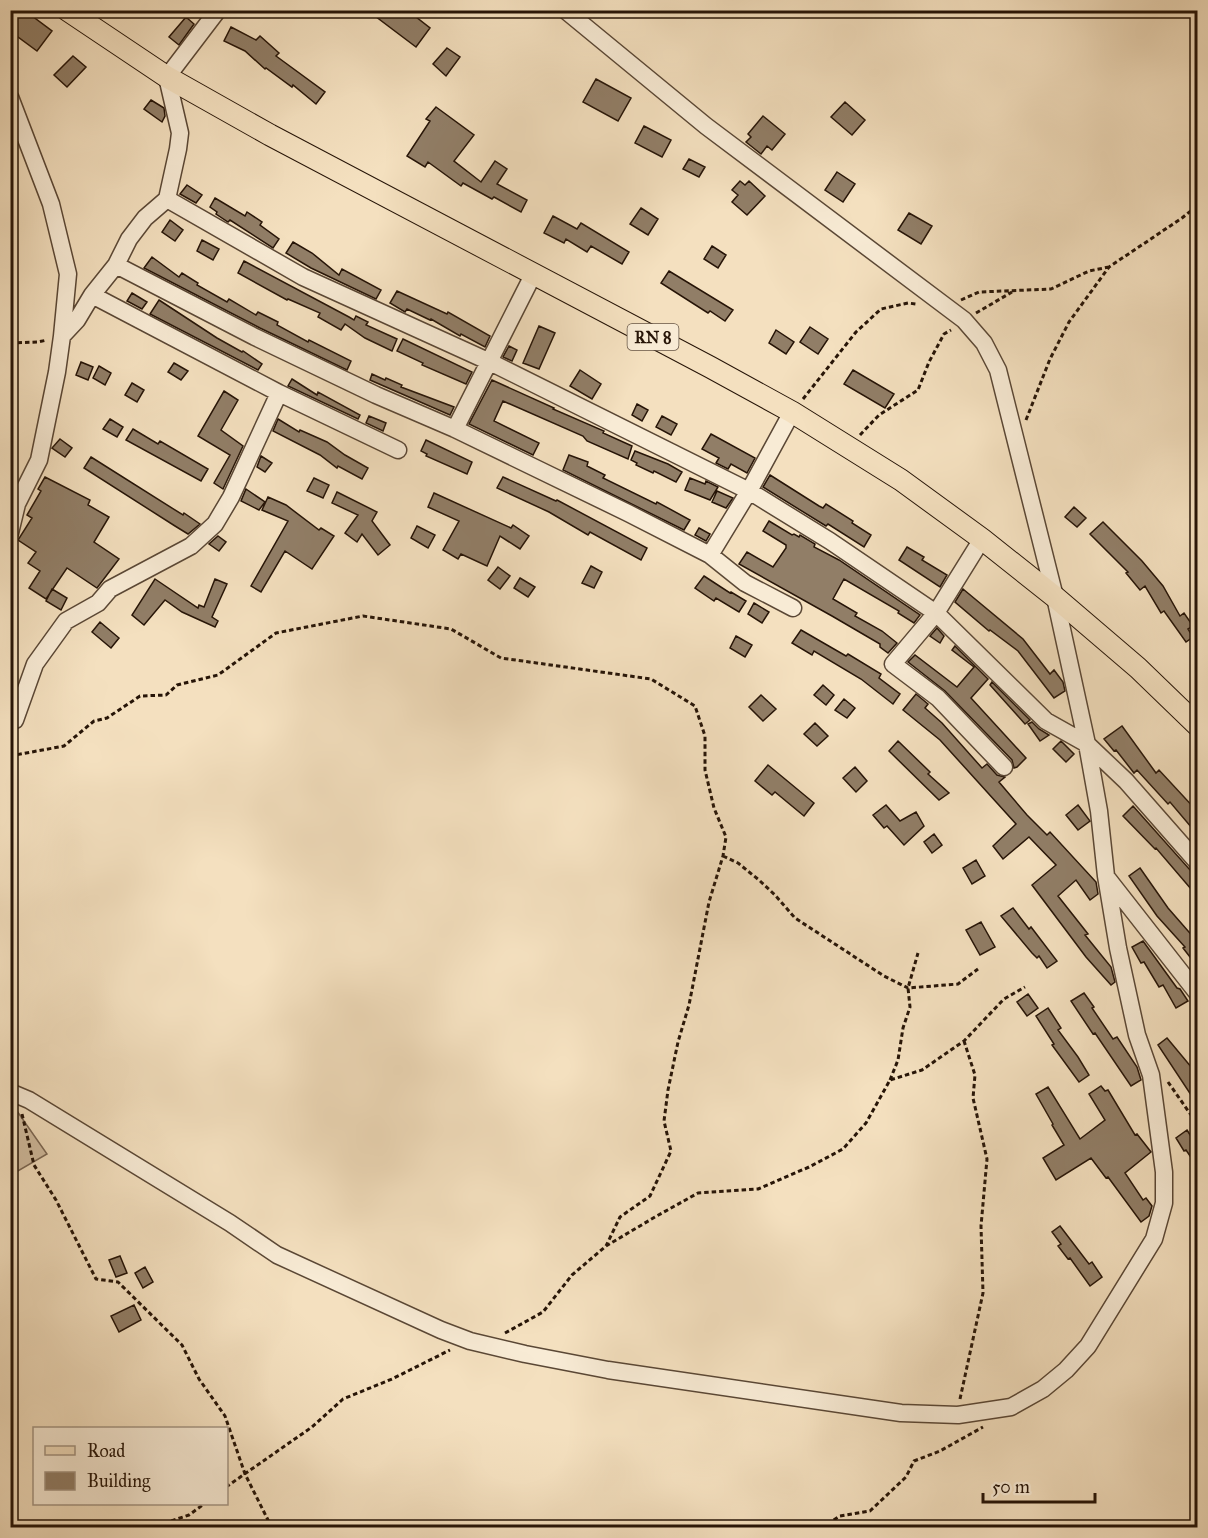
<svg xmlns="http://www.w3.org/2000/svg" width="1208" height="1538" viewBox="0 0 1208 1538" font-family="'IM FELL Great Primer',serif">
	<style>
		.green { fill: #d1bda0; stroke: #7c6854; stroke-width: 1.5 }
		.building { fill: #917e67; stroke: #261407; stroke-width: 1.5 }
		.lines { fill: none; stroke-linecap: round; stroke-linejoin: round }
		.minor-casing { stroke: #5a4735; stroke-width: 19 }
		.major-casing { stroke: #261407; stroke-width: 23 }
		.path { stroke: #261407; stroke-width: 3; stroke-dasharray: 4.5 3; stroke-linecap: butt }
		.minor { stroke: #f8ebd5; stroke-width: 16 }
		.major { stroke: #f4e0bf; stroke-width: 21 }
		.labels { text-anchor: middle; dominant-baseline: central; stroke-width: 5; stroke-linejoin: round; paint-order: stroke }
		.shield { fill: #f8ebd5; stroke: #655445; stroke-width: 1.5 }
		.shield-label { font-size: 16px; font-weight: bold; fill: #261407 }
	</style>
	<rect width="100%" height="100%" fill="#f4e0bf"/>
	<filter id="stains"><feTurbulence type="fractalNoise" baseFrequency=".00333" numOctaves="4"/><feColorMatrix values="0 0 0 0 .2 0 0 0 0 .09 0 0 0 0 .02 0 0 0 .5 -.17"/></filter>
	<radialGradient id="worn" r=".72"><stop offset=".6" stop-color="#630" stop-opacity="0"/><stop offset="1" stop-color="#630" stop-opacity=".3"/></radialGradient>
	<path class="green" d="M10,1101l37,53 -36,21h-1z"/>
	<path class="building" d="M10,10h14l28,21 -15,20 -27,-20z
		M367,10h40l23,18 -14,19z
		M186,17l8,7 -15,21 -10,-8z
		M231,27l25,13 4,-4 19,17 -3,3 49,36 -9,12 -23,-19 -1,2 -26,-19 -1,1 -20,-18 -21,-10z
		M447,48l13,9 -14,19 -13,-12z
		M73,56l13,11 -19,20 -13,-12z
		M596,79l35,19 -13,23 -35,-19z
		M151,100l13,8 1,8 -3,6 -18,-13z
		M845,102l20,18 -13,15 -21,-18z
		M436,107l38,28 -20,26 27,21 14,-21 12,8 -10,15 30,16 -6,12 -27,-15 -2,2 -29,-16 -2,3 -33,-24 -3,5 -18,-11 23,-35 -4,-2z
		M763,116l22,18 -13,16 -5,-4 -6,8 -15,-12 5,-5 -3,-3z
		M644,126l27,14 -9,17 -27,-14z
		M689,159l16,8 -6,10 -16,-8z
		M837,172l18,12 -12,18 -18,-12z
		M740,181l5,4 4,-4 16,15 -18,19 -15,-13 6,-7 -6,-5z
		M187,185l15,10 -6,8 -16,-9z
		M215,198l30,18 2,-4 15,10 -2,3 19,14 -6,9 -43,-28 -2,2 -12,-8 1,-2 -7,-5z
		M641,208l17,11 -10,16 -18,-11z
		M909,213l23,13 -11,18 -23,-14z
		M553,216l24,13 4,-6 48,29 -7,12 -31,-18 -4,6 -21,-13 -2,4 -20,-10z
		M170,220l13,10 -8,11 -13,-9z
		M202,240l17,9 -6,11 -16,-9z
		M293,242l19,11 27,22 3,-6 39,21 -5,9 -65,-31 -25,-15z
		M712,246l14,9 -8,13 -14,-9z
		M152,257l27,20 3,-4 16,10 -1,2 30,17 2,-3 27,16 2,-3 20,10 -1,3 31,17 1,-2 42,21 -4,9 -87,-42 -116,-60z
		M244,261l105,56 5,3 2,-4 12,6 -2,3 31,14 -5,12 -27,-13 -20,-14 -4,6 -23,-13 2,-4 -32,-14 -1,1 -49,-27z
		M669,271l64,39 -8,11 -15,-10 -2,2 -47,-30z
		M397,291l50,23 1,-2 42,24 -5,11 -24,-13 -1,2 -29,-17 -1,1 -23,-11 -2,3 -15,-9z
		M132,293l15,9 -5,7 -15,-8z
		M159,300l58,38 25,14 1,-1 19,13 -4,6 -108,-56z
		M539,326l16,7 -16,36 -16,-6z
		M810,327l18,12 -10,15 -18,-12z
		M776,330l18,12 -8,12 -17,-11z
		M403,339l69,33 -6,12 -44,-19 1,-2 -26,-12z
		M509,346l8,4 -5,11 -9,-4z
		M81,362l12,5 -5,13 -12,-5z
		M174,363l14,8 -7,9 -13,-8z
		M99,366l12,7 -6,12 -12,-7z
		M580,370l21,14 -9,15 -22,-13z
		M853,370l41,24 -9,14 -41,-24z
		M372,374l13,6 1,-2 16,7 -1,2 53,20 -4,8 -80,-35z
		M292,379l25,16 1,-3 42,23 -2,4 -70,-33z
		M492,380l62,28 -1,1 51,22 -1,2 29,13 -4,13 -41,-18 -4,-5 -80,-35 -9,20 45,22 -6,12 -64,-31z
		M132,383l12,7 -7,12 -12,-7z
		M224,391l14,9 -17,30 22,16 -20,43 -9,-6 16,-28 -32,-19z
		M637,404l11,6 -6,11 -10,-6z
		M369,416l17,7 -3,8 -17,-8z
		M662,416l15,8 -6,11 -15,-8z
		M110,419l13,8 -6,10 -14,-8z
		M278,419l21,13 1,-2 27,12 18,13 23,13 -6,11 -24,-13 -1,2 -17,-13 -47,-24z
		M133,429l25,15 2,-3 48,28 -7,12 -75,-41z
		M711,434l44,24 -8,15 -16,-9 -3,5 -12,-6 3,-5 -17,-9z
		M60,439l12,9 -7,9 -13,-9z
		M426,440l46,22 -5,12 -41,-18 1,-2 -6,-3z
		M635,451l33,13 14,8 -6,10 -22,-11 -1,2 -17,-8 1,-2 -6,-3z
		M569,455l19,7 -1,4 18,9 -2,3 53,26 1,-2 33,18 -6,10 -121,-60z
		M261,456l11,7 -7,9 -8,-5z
		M91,457l92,58 1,-2 16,11 -12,10 -13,-8 -91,-58z
		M770,475l49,31 4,2 3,-4 27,17 -1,2 19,12 -7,12 -36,-23 -2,2 -63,-39z
		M45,477l45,23 -2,5 21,12 -15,25 25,17 -22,29 -30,-20 -21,31 -17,-11 11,-17 -12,-8 8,-11 -18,-12 14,-22 -5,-3 14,-24 -3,-2z
		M503,477l53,24 1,-1 90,48 -6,12 -51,-28 -2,3 -39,-23 -52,-24z
		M314,478l15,7 -6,13 -16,-7z
		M690,478l15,6 1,-3 12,6 -8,13 -25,-10z
		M246,489l19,13 -6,8 -18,-9z
		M717,491l16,7 -7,10 -14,-6z
		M337,492l40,20 -5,9 18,24 -12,10 -16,-21 -5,8 -12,-9 13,-18 -26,-12z
		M434,493l77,35 2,-3 16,11 -9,13 -20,-13 -13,30 -26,-12 -3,5 -15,-9 16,-29 -31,-14z
		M268,497l18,8 33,25 2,-2 13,8 -22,33 -27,-18 -24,41 -10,-6 37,-65 -26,-11z
		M1074,507l12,11 -9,9 -12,-10z
		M769,521l23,14 2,-1 5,3 1,-2 15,9 -1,3 25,13 81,55 -6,8 -16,-10 1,-2 -55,-32 -11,20 24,14 -2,3 27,15 15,12 -9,10 -8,-6v-3l-48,-28 -93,-52 8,-12 26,15 13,-19v-3l-23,-14z
		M1103,522l39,39 21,25 17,30 4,-3 9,13 -5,3 5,8 -7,5 -22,-31 -3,2 -16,-27 -5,4 -14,-17 2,-1 -38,-38z
		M417,526l18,9 -7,13 -17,-10z
		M699,528l11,6 -4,7 -11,-6z
		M218,536l8,6 -7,9 -10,-7z
		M907,547l17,10 -2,3 25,15 -7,12 -41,-27z
		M591,566l11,6 -8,16 -12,-5z
		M498,567l12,9 -10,13 -12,-9z
		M704,576l26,17 1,-1 15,9 -7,11 -23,-14 -2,3 -19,-13z
		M520,578l15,9 -7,10 -14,-9z
		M155,579l43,29 1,-3 5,2 11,-28 12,5 -15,33 6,4 -3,6 -33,-15 -17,-12 -21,25 -12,-10z
		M52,589l15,9 -6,12 -15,-9z
		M963,589l60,50 27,35 4,-4 9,12 2,9 -11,7 -36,-47 -28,-21 -1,1 -34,-29z
		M754,603l15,9 -7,11 -14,-9z
		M100,622l19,16 -8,10 -19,-16z
		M937,628l7,8 -4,7 -10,-7z
		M801,630l45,26 2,-2 33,20 -2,4 21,16 -7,10 -32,-25 -47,-28 -2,4 -20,-12z
		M736,636l16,9 -7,12 -15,-9z
		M955,646l33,33 -17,19 55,60 -9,9 -3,1 -2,-8 -67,-69 -37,-29 7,-7 42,32 17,-20 -22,-17z
		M992,682l38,38 -5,4 -35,-39z
		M823,685l11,10 -8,10 -12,-10z
		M916,694l12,10 -3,4 17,15 40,45 5,-4 10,11 8,2 -6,5 28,33 20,20 3,-3 46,50 2,12 -8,6 -14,-20 -18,16 30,38 -3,1 26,32 4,15 -4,3 -25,-28 -54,-72 24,-20 -27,-28 -26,22 -10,-13 23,-22 -76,-84 -37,-30z
		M761,695l15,14 -13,12 -14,-14z
		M844,699l11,9 -8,10 -12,-8z
		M1032,722l7,7 10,6 -9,6 -12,-17z
		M815,723l13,13 -11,10 -13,-12z
		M1122,726l34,47 3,-3 38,41v23l-27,-32 -2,2 -31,-34 -3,3 -18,-23 -2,1 -10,-12z
		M898,741l32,31 -2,2 21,19 -10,7 -50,-49z
		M1061,741l13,13 -8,8 -13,-13z
		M768,765l46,38 -10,13 -29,-24 -3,3 -17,-14z
		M855,767l12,14 -11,11 -13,-14z
		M886,805l14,16 16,-9 8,14 -20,19 -17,-19 -3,2 -11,-13z
		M1078,805l12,16 -12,9 -12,-15z
		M1133,806l57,64 7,3v23l-41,-48 -1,1 -32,-33z
		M934,834l8,11 -10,8 -8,-11z
		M976,860l9,16 -13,8 -9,-16z
		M1140,868l28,40 27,31 2,-2v29l-14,-18 2,-1 -28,-31 -28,-40z
		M1013,908l16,21 2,-2 26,34 -10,7 -8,-12 -2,2 -5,-5 -31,-37z
		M981,922l14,25 -15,8 -14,-25z
		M1143,941l34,47 3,1 8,12 -12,7 -13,-23 -4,2 -15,-25 -3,1 -9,-16z
		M1084,993l10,14 -2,1 21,31 4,-2 20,30 4,13 -10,6 -36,-53 -2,1 -22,-33z
		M1028,994l10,14 -11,8 -10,-14z
		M1048,1008l13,20 -3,2 20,27 11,18 -10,7 -27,-37 2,-1 -18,-28z
		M1167,1038l30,36v30l-39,-59z
		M1101,1086l4,5 3,-1 27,45 2,-1 14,18 -26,21 18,27 3,-2 6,8 -3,10 -8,6 -33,-45 -2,1 -15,-20 -35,22 -13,-22 21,-13 -12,-20 1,-1 -17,-30 12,-7 32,52 25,-19 -16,-26z
		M1187,1130l10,16v20l-11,-16 -2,1 -8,-13z
		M1060,1226l29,38 3,-2 10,15 -12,9 -20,-28 -2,1 -10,-13 3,-2 -9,-12z
		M120,1256l7,17 -11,4 -7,-17z
		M145,1267l8,15 -10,6 -8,-15z
		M134,1305l7,15 -22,12 -8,-16z"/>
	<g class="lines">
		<defs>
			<path id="minor" d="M10,97l41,107 17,70 -6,62
				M167,199l136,78 187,85 259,129 81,50 106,72 110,108 41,23 39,37 72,82
				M116,265l139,72 121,58 79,34 173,84 82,42 35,28 48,25
				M92,295l187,98 119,57
				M455,429l78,-154
				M10,533l7,-29 22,-44 18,-88 5,-36 15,-16 15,-25 24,-30 13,-26 16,-21 22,-19 11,-50 2,-16 -13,-56 51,-67
				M982,539l-46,74 -43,51 45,34 66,69
				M710,555l39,-64 43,-79
				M10,722l5,-2 20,-56 31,-43 32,-18 12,-14 81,-43 24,-22 16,-27 48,-104
				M1108,879l90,115
				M10,1092l19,8 201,123 47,32 164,75 29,11 55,13 83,16 293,43 57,2 53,-8 32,-18 23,-19 22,-24 66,-107 10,-36v-31l-13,-97 -14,-40 -19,-87 -12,-72 -7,-65 -12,-67 -32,-147 -57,-227 -14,-27 -20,-23 -258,-194 -141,-116"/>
			<path id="major" d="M67,10l100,67 103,58 440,232 82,45 109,68 81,59 73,58 83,71 60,58"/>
		</defs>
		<use href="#minor" class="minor-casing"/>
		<use href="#major" class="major-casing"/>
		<path class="path" d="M961,300l18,-8 72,-3 38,-18 20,-4
			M976,313l36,-21
			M10,343l28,-1 9,-2
			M803,399l53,-67 25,-23 27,-6 8,1
			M1026,420l24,-61 19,-37 40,-55 73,-49 16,-13
			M860,435l19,-20 39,-25 11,-28 15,-28 7,-4
			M10,756l54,-10 30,-25 13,-3 33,-22 26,-1 11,-10 41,-10 58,-42 87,-17 88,13 50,29 150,21 44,27 10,30v34l9,38 12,29 -3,19 -14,46 -20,103 -11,37 -10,48 -4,31 7,30 -21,45 -30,21 -14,29
			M723,856l15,7 21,17 16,15 20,23 89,58 24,12 50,-4 20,-15
			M890,1080l8,-20 5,-32 7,-21 -2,-19 10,-35
			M1168,1082l30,43
			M22,1114l12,51 22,35 40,79 22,3 64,63 17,34 26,37 20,58 27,54
			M505,1333l38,-21 29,-37 34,-29 49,-29 43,-24 60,-4 51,-22 34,-18 23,-26 24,-43 32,-10 42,-29 40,-42 21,-12
			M960,1399l23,-106 -2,-67 6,-67 -14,-61 2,-23 -11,-34
			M226,1487l86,-60 31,-28 49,-20 58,-29
			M150,1528l39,-13 15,-11
			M821,1528l19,-12 30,-5 36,-34 8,-16 26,-10 43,-24"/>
		<use href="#minor" class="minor"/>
		<use href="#major" class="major"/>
	</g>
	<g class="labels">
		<rect class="shield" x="627.5" y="324" width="51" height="26" rx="4.5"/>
		<g class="shield-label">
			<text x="653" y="337">RN 8</text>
		</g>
	</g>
	<rect width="1208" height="1538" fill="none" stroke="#f4e0bf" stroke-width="36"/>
	<rect x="12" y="12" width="1184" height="1514" fill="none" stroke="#261407" stroke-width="3"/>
	<rect x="18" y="18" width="1172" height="1502" fill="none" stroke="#261407" stroke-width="1.5"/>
	<rect x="33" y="1427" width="195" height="78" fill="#f8ebd5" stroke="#a49583" stroke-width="1.5"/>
	<rect x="45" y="1446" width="30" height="9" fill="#f4e0bf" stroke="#a49583" stroke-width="1.5"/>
	<text x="87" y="1457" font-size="18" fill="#261407">Road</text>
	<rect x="45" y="1472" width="30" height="18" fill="#917e67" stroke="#a49583" stroke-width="1.5"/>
	<text x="87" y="1487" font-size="18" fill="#261407">Building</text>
	<path d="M983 1493v9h112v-9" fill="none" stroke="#261407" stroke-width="3"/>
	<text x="992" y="1493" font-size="18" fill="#261407" stroke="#f8ebd5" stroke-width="4.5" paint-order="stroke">50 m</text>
	<rect width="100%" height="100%" filter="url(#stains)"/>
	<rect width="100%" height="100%" fill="url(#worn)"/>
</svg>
